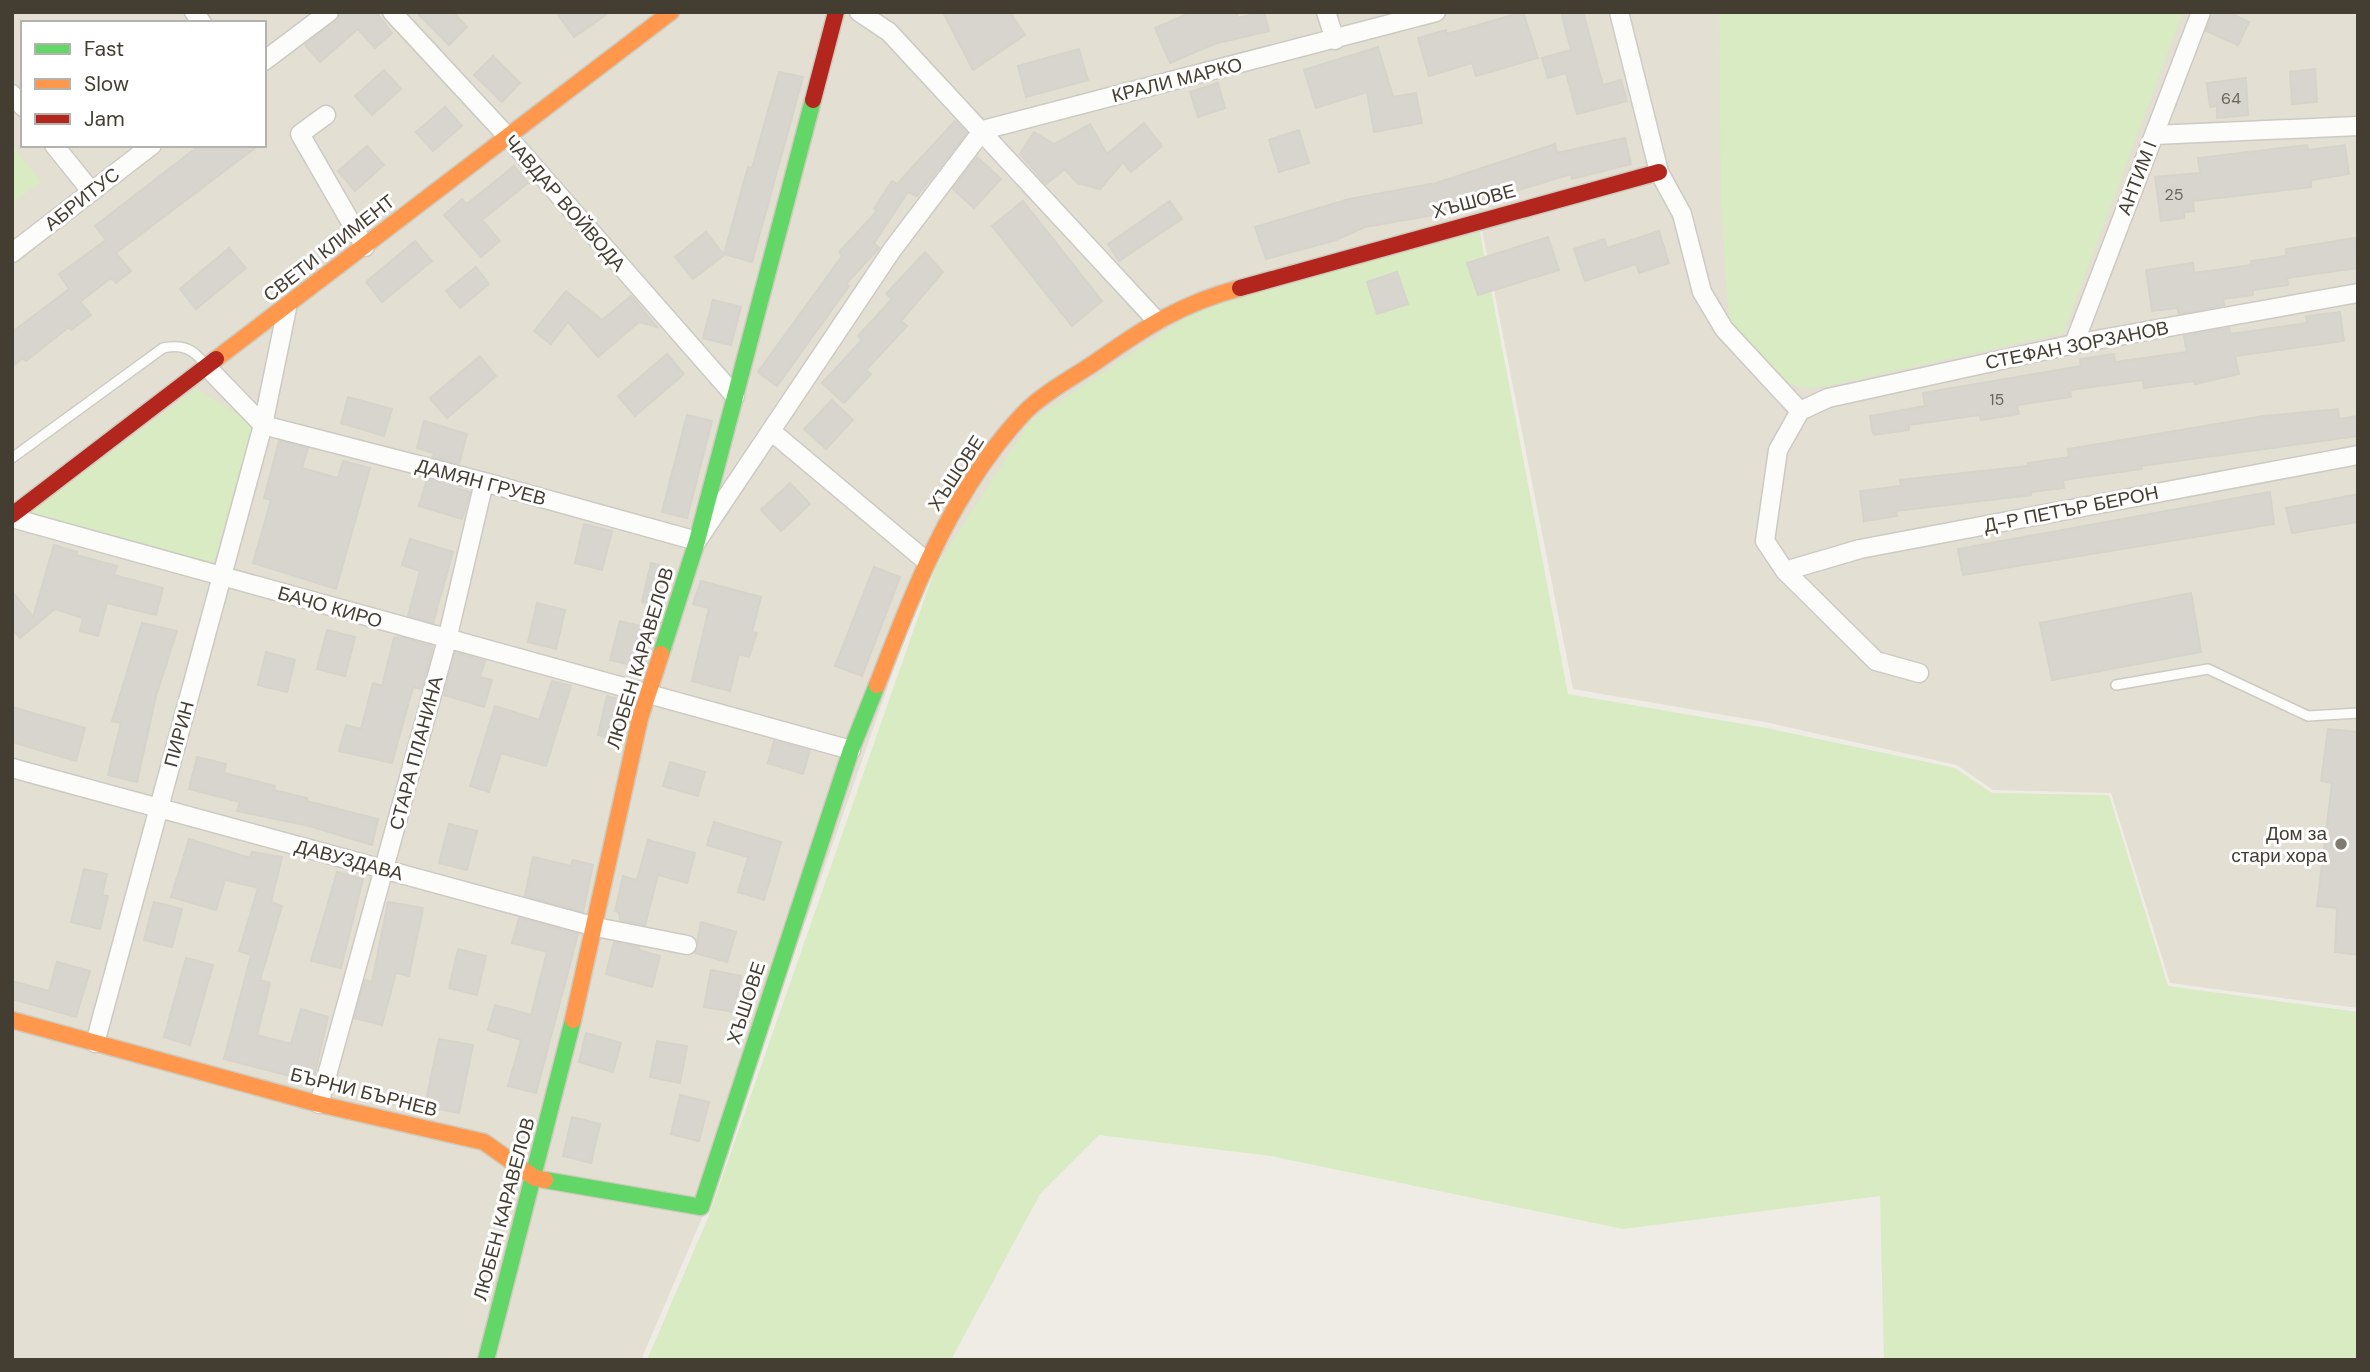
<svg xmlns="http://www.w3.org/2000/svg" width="2370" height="1372" viewBox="0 0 2370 1372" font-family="'DM Sans',sans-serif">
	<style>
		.residential { fill: #e3dfd2; fill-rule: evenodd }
		.green { fill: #d8ebc2 }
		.building { fill: #d7d5ce; stroke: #d6d3cb; stroke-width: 2 }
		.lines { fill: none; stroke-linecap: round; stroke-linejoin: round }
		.lane-casing { stroke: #cccac3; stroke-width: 12 }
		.street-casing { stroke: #cccac3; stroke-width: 21 }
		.fast-casing { stroke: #cecabc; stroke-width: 19 }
		.slow-casing { stroke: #cecabc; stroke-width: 19 }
		.jam-casing { stroke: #cecabc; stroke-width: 19 }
		.lane { stroke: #fcfcfb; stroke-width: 9 }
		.street { stroke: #fcfcfb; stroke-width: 18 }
		.fast { stroke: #63d668; stroke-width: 16 }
		.slow { stroke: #ff974d; stroke-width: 16 }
		.jam { stroke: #b3261e; stroke-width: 16 }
		.poi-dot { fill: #807b71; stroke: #fff; stroke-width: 2.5 }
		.labels { text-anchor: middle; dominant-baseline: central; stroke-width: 6; stroke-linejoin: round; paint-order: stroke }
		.number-label { font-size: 16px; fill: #6a645a }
		.street-label { font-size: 19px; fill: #443e32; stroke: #fff }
		.poi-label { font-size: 19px; fill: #443e32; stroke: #fff; text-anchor: end }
	</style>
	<rect width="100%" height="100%" fill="#eeece5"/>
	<path class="residential" d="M12,12h2346v996l-188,-25 -59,-190 -118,-3 -36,-25 -192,-43 -192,-33 -92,-464 -550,338 -229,655 -61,142h-629zM23,23h241v122h-241z"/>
	<path class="green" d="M1719,12h464l-120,321 -235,53 -23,2 -20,-6 -56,-61 -8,-116z
		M12,144l29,38 -29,21z
		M1479,227l89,467 198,34 189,40 37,25 117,2 59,191 190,26v348h-474l-4,-164 -257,33 -352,-73 -172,-21 -59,59 -89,166h-304l61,-142 228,-652 95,-146 179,-119z
		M196,389l57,34 -40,142 -182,-53z"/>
	<path class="building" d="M343,12h33l16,21 -17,15 -17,-19 -38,33 -15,-17z
		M416,12h37l14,15 -18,18z
		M556,12h54l-36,25z
		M943,12h67l15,23 -52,35z
		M1192,12h44l2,6 26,-6 5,19 -55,13 -44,19 -15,-35z
		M1523,12l15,46 -62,18 -4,-13 -43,13 -11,-38 28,-8 1,4z
		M1561,12h22l20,73 18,-5 6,21 -50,13 -11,-41 -18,5 -6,-20 29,-8z
		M2213,12h15l21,10 -11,23 -32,-14z
		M1378,47l15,50 23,-4 6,30 -48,9 -7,-40 -51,16 -12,-38z
		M1079,49l9,31 -62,17 -8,-31z
		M493,56l27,27 -18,19 -28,-27z
		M2315,69l2,33 -25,2 -2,-32z
		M384,70l17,19 -29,26 -17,-19z
		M779,72l24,5 -51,185 -28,-8 24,-87 4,1z
		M2246,78l2,37 -31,3v-12l-7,1 -3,-24z
		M1218,83l7,25 -27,9 -8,-25z
		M445,107l17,19 -29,25 -17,-19z
		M955,121l12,12 -50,63 -9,-4 -34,51 5,5 -33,36 3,2 -72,100 -19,-14 84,-116 -3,-4 38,-41 -3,-2 18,-28 5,3z
		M1144,123l18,23 -31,26 -8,-10 -23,27 -23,-6 -12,-14 -19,15 -26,-30 14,-22 20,12 36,-20 17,30z
		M1299,130l10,33 -30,9 -10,-32z
		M1625,138l6,26 -59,15 -1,-5 -131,40 -75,13 -29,13 -70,19 -11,-32 94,-28 87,-16 119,-39 2,9z
		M200,145h59l-143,108 15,18 -15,12 -5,-5 -31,24 11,13 -20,15 -2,-3 -43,34 -3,-3 -11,9v-35l57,-43 -10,-15 47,-34 -11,-14z
		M2307,145l1,5 37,-5 4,29 -38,6v7l-118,14 1,10 -10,1v6l-23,3 -6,-44 45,-4 -2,-15z
		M367,146l17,19 -29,26 -17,-20z
		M977,157l24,22 -27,29 -21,-19z
		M514,166l14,17 -46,37 18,21 -19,16 -37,-42 18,-16 5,5z
		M1023,201l79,100 -30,25 -80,-100z
		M1170,201l12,18 -63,42 -11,-17z
		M1659,231l10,32 -30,10 -3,-9 -51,17 -11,-32 30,-10 3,9z
		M706,232l18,23 -31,24 -18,-22z
		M1548,237l11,33 -81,25 -11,-32z
		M2355,238l3,30 -71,10 1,7 -35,5v5l-30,4 1,6 -45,9 -2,-6 -25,3 -6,-41 47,-7 1,10 58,-8 -1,-4 35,-5v-7z
		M415,241l17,20 -50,41 -16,-20z
		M229,248l17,20 -50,41 -16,-20z
		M925,252l18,20 -42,49 6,5 -41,44 5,4 -27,29 -22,-20 40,-43 -4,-4 34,-37 -6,-5z
		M476,267l13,17 -29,24 -14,-17z
		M1397,272l11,32 -31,10 -10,-32z
		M566,291l36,29 29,-24 26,31 -18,-5 -41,35 -30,-35 -17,22 -17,-13z
		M713,300l28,7 -10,38 -28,-7z
		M2340,312l4,29 -109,15 4,18 -44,10 -1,-3 -50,7 -1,-8 -73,10 1,7 -54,8 2,9 -38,6 -1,-5 -71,10v5l-35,5 -2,-5 -2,-14 55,-10 -2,-13 158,-27 -1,-7 34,-5 1,8 72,-10 -3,-16 45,-8 1,6 77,-11 -1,-7z
		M667,354l17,20 -49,42 -17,-20z
		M480,356l16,20 -49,42 -17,-20z
		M348,397l44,12 -8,27 -43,-13z
		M832,400l21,20 -27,29 -22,-20z
		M2338,409l1,10 19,-3v20l-217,30 1,3 -79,11 1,8 -33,4v3l-135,16 1,5 -33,5 -4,-30 41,-5 -1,-6 128,-14v-3l41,-6 -1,-8 196,-33z
		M687,415l25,6 -25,97 -25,-6z
		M424,421l43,13 -8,30 -26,-7 1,-4 -17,-5z
		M279,441l29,7 -6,20 36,10 5,-17 27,7 -34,121 -83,-26 18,-63 -7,-2z
		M427,479l43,13 -8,27 -43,-13z
		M790,483l20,21 -29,27 -20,-21z
		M2270,492l4,32 -311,51 -5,-26z
		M2358,494v28l-66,11 -6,-25z
		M584,524l28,7 -10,39 -27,-7z
		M410,539l43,13 -20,71 -25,-7 12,-45 -18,-6z
		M54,545l23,7 -1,3 41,11 -3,9 49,13 -7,27 -49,-12 -9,33 -18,-5 3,-13 -28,-9 -35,29 -8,-9v-38l21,26z
		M651,563l21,5 -12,38 -18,-4z
		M874,567l26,10 -38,99 -27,-10z
		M701,581l60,16 -9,35 5,1 -8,24 -10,-3 -9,37 -38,-10 17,-73 -16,-4z
		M2191,593l10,59 -149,28 -12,-57z
		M537,603l28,7 -9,39 -28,-7z
		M620,621l28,7 -10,39 -28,-7z
		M142,623l35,8 -21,65 -19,86 -29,-7 13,-52 -9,-2z
		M327,630l28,7 -10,39 -28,-7z
		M401,637l32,9 -11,43 -9,-2 -21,76 -53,-12 7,-26 15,4 12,-46 9,3 12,-48z
		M266,652l29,8 -8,32 -29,-7z
		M455,652l30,9 -5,16 12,3 -8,27 -40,-12z
		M552,681l19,5 -25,80 -45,-13 -12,39 -19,-6 25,-80 44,14z
		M607,696l22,6 -10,38 -21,-5z
		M12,707l73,21 -9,33 -64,-19z
		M2328,729l30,3v223l-23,-3 2,-44 -20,-2 15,-123 -11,-2z
		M774,741l36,9 -7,24 -35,-11z
		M197,757l29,7 -2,9 51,13 -1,4 33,8v3l71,18 -6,26 -63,-19 -72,-15 3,-9 -51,-13z
		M670,762l35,10 -7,24 -35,-10z
		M714,822l67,20 -17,58 -26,-8 10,-35 -41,-12z
		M449,824l28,7 -10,39 -28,-7z
		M189,839l61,19 2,-6 30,5 -11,45 11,4 -22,74 10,3 -13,52 34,9 10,-35 27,8 -15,65 -89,-23 27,-104 -12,-4 19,-63 -33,-8 -9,30 -45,-13z
		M648,840l47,13 -8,30 -29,-8 -13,50 -25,-5 -1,-8 -4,-1 8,-35 14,4z
		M533,857l38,9 2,-6 20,5 -10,47 -58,-16z
		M84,869l23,5 -5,21 6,1 -8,33 -29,-7z
		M337,872l26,7 -22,89 -30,-7z
		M154,902l28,7 -10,38 -28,-7z
		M388,902l35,6 -14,68 -13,-3 -14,52 -28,-7 11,-38 7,2z
		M519,918l59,16 -42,159 -28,-7 13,-46 -33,-10 7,-25 36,10 16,-63 -35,-9z
		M701,922l35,10 -9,30 -32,-9z
		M614,942l25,5v3l21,6 -8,31 -46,-13z
		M458,949l28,7 -9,39 -28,-7z
		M186,958l27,7 -23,80 -26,-8z
		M57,962l33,9 -14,46 -64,-18v-18l37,10z
		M711,970l30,6 -7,36 -30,-5z
		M586,1033l35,10 -8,29 -34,-10z
		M439,1039l34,6 -14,68 -34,-7z
		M657,1041l30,5 -7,37 -30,-6z
		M680,1095l29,7 -10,39 -28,-7z
		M572,1117l28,7 -9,39 -28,-7z"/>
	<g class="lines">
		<defs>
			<path id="lane" d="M12,458l151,-110c19,-4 29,0 42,16
				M2116,685l92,-16 100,47 50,-3"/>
			<path id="street" d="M194,12l8,11
				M392,12l115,124 228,260
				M859,12l30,20 267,288
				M1326,12l9,28
				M1619,12l40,160 23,42 20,78 22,37 76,82
				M264,61l65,-49
				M12,94l11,13
				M326,115l-26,19 65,113
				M2154,135l204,-9
				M54,145l37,46
				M12,253l140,-108
				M2074,344l127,-332
				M207,367l56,58 24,-117
				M1800,411l28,-13 246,-54 284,-51
				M1800,411l-22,39 -13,91 20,30 91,90 43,12
				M771,431l155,130
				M12,518l839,232
				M1785,571l75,-22 498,-94
				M12,768l584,159 91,18
				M95,1043l168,-618 221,57 213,59 195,-291 91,-120 453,-118
				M319,1104l128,-464 37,-158"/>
			<path id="fast" d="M661,654l36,-113 116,-441
				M545,1180l156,27 150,-457 26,-65
				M486,1360l87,-340"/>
			<path id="slow" d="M216,359l455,-347
				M877,685c38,-97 75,-197 149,-274 20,-20 50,-35 74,-52 47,-33 83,-56 140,-71
				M12,1020l307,84 165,38 51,36 10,2
				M573,1020l67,-302 21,-64"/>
			<path id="jam" d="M813,100l23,-88
				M1240,288l419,-116
				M12,515l204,-156"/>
		</defs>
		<use href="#lane" class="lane-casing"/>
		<use href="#street" class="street-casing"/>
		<use href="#fast" class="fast-casing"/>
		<use href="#slow" class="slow-casing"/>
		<use href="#jam" class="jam-casing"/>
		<use href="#lane" class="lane"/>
		<use href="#street" class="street"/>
		<use href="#fast" class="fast"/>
		<use href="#slow" class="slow"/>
		<use href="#jam" class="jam"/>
	</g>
	<circle class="poi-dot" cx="2341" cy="844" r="7"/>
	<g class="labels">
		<g class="number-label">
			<text x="2231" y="98">64</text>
			<text x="2174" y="194">25</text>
			<text x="1997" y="399">15</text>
		</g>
		<g class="street-label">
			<text transform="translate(1177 80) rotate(-14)">КРАЛИ МАРКО</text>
			<text transform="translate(2137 178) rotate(-69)">АНТИМ I</text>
			<text transform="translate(82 199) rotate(-38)">АБРИТУС</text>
			<text transform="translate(1474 201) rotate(-15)">ХЪШОВЕ</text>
			<text transform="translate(565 203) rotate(49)">ЧАВДАР ВОЙВОДА</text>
			<text transform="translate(329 248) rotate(-38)">СВЕТИ КЛИМЕНТ</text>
			<text transform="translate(2077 345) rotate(-11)">СТЕФАН ЗОРЗАНОВ</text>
			<text transform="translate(956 473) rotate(-57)">ХЪШОВЕ</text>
			<text transform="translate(481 482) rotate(15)">ДАМЯН ГРУЕВ</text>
			<text transform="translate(2071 509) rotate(-11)">Д-Р ПЕТЪР БЕРОН</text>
			<text transform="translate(330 607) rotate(16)">БАЧО КИРО</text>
			<text transform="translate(640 658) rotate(-73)">ЛЮБЕН КАРАВЕЛОВ</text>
			<text transform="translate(179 734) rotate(-75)">ПИРИН</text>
			<text transform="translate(416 753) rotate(-75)">СТАРА ПЛАНИНА</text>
			<text transform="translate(349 860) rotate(15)">ДАВУЗДАВА</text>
			<text transform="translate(746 1003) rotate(-72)">ХЪШОВЕ</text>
			<text transform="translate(364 1092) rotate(14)">БЪРНИ БЪРНЕВ</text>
			<text transform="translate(504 1209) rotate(-75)">ЛЮБЕН КАРАВЕЛОВ</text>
		</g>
		<g class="poi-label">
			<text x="2327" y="833">Дом за<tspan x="2327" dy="22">стари хора</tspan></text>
		</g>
	</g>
	<rect width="2370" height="1372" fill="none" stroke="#443e32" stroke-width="28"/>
	<rect x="21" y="21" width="245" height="126" fill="#ffffff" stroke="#b4b2ad" stroke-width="2"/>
	<rect x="35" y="44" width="35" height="10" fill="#63d668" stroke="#b4b2ad" stroke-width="2"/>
	<text x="84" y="56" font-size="21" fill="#443e32">Fast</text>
	<rect x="35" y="79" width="35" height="10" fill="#ff974d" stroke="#b4b2ad" stroke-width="2"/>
	<text x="84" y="91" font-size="21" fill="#443e32">Slow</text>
	<rect x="35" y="114" width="35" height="10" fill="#b3261e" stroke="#b4b2ad" stroke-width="2"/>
	<text x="84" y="126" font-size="21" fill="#443e32">Jam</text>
</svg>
